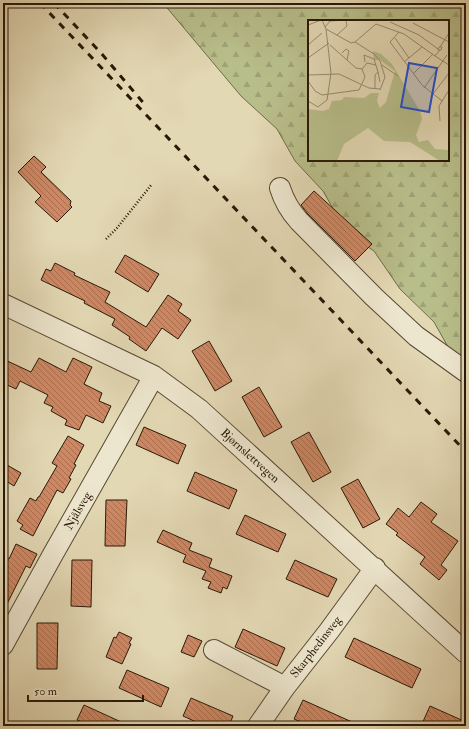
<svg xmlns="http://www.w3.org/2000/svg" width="469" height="729" viewBox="0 0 469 729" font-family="'IM FELL Double Pica',serif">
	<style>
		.forest { fill: url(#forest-firs); stroke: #706b48; fill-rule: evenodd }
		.building { fill: url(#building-back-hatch); stroke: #291807 }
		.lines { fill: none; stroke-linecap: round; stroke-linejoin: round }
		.minor-casing { stroke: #584832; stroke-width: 22 }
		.path { stroke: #291807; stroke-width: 2.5; stroke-dasharray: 1 2; stroke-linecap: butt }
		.minor { stroke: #ede6ce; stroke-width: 20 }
		.rail { stroke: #291807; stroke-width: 3; stroke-dasharray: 7 7; stroke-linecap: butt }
		.labels { text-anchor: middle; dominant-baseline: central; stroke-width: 4; stroke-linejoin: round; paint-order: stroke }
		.street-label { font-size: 12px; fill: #291807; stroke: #ede6ce }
		.inset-road { fill: none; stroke: #998b6f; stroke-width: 1 }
		.view { fill: #1d4ed8; fill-opacity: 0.15; stroke: #1d4ed8; stroke-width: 2 }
		.inset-edge { fill: none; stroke: #291807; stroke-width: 2 }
	</style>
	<defs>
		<pattern id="forest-firs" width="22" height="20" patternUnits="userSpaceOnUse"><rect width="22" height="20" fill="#b8be8a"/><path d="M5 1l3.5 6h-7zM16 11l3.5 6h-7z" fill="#9ea376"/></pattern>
		<pattern id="building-back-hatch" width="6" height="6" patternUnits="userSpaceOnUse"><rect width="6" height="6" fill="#cf8863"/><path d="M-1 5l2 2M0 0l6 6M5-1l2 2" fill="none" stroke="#a86e50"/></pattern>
	</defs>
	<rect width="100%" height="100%" fill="#e3d8b4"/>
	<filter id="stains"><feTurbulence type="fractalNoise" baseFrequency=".005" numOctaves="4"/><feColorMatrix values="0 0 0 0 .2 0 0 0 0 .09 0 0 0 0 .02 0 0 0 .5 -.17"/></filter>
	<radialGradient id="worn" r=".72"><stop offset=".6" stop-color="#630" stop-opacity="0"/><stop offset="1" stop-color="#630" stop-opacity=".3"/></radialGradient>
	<path class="forest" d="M163,3h303v376l-32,-57 -34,-33 -26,-38 -27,-18 -24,-42 -28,-30 -18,-32 -36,-33zM309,21h139v139h-139z"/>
	<path class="building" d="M34,156l12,11 -5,5 30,29 -1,4 2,2 -15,15 -22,-20 6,-6 -23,-24z
		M314,191l58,53 -17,17 -48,-48 -6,-8z
		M125,255l34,19 -11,18 -33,-20z
		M55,263l20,10 -1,2 36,17 -5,10 41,25 22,-32 14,9 -4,7 13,9 -13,19 -16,-11 -16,23 -17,-12 1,-2 -18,-12 3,-6 -31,-16 1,-2 -44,-21 5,-11 5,2z
		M209,341l23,40 -17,10 -23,-40z
		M39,358l27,14 7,-14 19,9 -8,17 18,9 -3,8 12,5 -8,17 -17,-8 -7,15 -14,-5 2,-5 -16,-9 2,-4 -9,-4 4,-8 -28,-14 -4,8 -13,-6v-24l28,13z
		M259,387l23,40 -18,10 -22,-40z
		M144,427l42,18 -8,19 -42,-19z
		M309,432l22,40 -18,10 -22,-40z
		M68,436l16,9 -10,19 2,1 -7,13 2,1 -8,14 -6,-3 -24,46 -13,-7 3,-4 -6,-4 13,-23 6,3 2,-4h1l18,-31 -5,-3z
		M7,465l14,8 -7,13 -11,-7v-7z
		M195,472l42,18 -8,19 -42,-18z
		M358,479l22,40 -17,9 -22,-40z
		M106,500h21l-2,46h-20z
		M421,502l16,12 -6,8 27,19 -17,24 6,5 -8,10 -19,-16 5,-7 -29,-22 2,-2 -12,-9 12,-16 11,9z
		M245,515l41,19 -8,18 -42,-18z
		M163,530l29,13 -3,7 23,9 -3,8 23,9 -5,13 -4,-2 -2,6 -13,-5 3,-6 -9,-3 4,-8 -23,-9 3,-7 -29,-13z
		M16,544l21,10 -7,14 -4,-2 -23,46v-56l6,3z
		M72,560h20l-1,47 -20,-1z
		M295,560l42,19 -9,18 -42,-18z
		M37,623h21l-1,46h-20z
		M243,629l42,19 -8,18 -42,-19z
		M119,632l13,6 -3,5 2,1 -9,20 -16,-7 8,-20 2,1z
		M188,635l14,6 -8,16 -13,-5z
		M354,638l67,31 -9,19 -67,-31z
		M127,670l42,18 -8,19 -42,-19z
		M191,698l42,18 -4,10h-24l-22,-10z
		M303,700l58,26h-50l-17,-7z
		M84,705l46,21h-38l-15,-6z
		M430,706l36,16v4h-45z"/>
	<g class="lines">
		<defs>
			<path id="minor" d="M280,188c4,13 10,23 19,33l75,76 42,39 50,36
				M3,304l151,72 45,33 267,244
				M3,645l49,-89 102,-180
				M214,650l71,37
				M258,726l27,-39 44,-56 46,-63"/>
		</defs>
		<use href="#minor" class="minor-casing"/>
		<path class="path" d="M106,239l11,-11 35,-44"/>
		<use href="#minor" class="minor"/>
		<path class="rail" d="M40,3l426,449
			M54,3l47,50 45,53"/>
	</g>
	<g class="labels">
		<g class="street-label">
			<text transform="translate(250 456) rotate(42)">Bjørnslettvegen</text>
			<text transform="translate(78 511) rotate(-60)">Njålsveg</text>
			<text transform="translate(316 647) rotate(-52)">Skarphedinsveg</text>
		</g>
	</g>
	<g transform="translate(308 20)">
		<rect width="141" height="141" fill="#e3d8b4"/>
		<path d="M65,31l8,3 11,10 28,47 2,8 -6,16 3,7 9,-2 7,9 14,1v11h-9l-30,-19 -26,-1 -16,-13 -24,16 -7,17h-29v-52l15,2 6,-2 3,-8 10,-1 2,-3 20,1 7,-5h8l-2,8 3,7 6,-6 9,-31 -15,-11h-6z" fill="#b8be8a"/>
		<path class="inset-road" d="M14,0l4,9 25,14 4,-1M82,2l29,13 19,14M105,3l36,19M0,5l13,-5M17,7l5,-6 16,-1 1,6 -10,9M91,12l-9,10 32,43 20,16M87,18l14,20M47,22l21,-18 28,10 31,22 5,-6M47,22l19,12 6,7 5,16 -5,13M0,25l14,-12M22,25l26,23 6,1 5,-6 9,2M131,27h3l-1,3h-3zM132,27l9,-14M34,33l4,-4 3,2 -2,9M127,36l14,9M0,38l21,-15M57,42l-1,-7 10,4 4,13M96,42l18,-15M74,45l16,11M105,54l20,-20M0,55l31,-1 30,14 11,1M0,61l7,10 7,4 37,-5 6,-13 -3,-8M67,68v-13l3,-3 2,10M116,68l23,-33M125,74l16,-21M0,81l10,6 9,-7 4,-27 -5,-44M132,101l-1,-15 10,-16"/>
		<path class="view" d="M101,43l28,5 -8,44 -28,-5z"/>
		<rect width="141" height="141" class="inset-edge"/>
	</g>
	<rect width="469" height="729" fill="none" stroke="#e3d8b4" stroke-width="16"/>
	<rect x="4" y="4" width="461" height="721" fill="none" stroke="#291807" stroke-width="2"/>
	<rect x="8" y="8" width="453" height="713" fill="none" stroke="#291807"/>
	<path d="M28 695v6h115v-6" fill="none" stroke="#291807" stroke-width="2"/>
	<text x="34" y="695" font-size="12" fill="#291807" stroke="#ede6ce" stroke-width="3" paint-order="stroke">50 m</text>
	<rect width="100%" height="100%" filter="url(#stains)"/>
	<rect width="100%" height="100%" fill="url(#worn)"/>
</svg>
